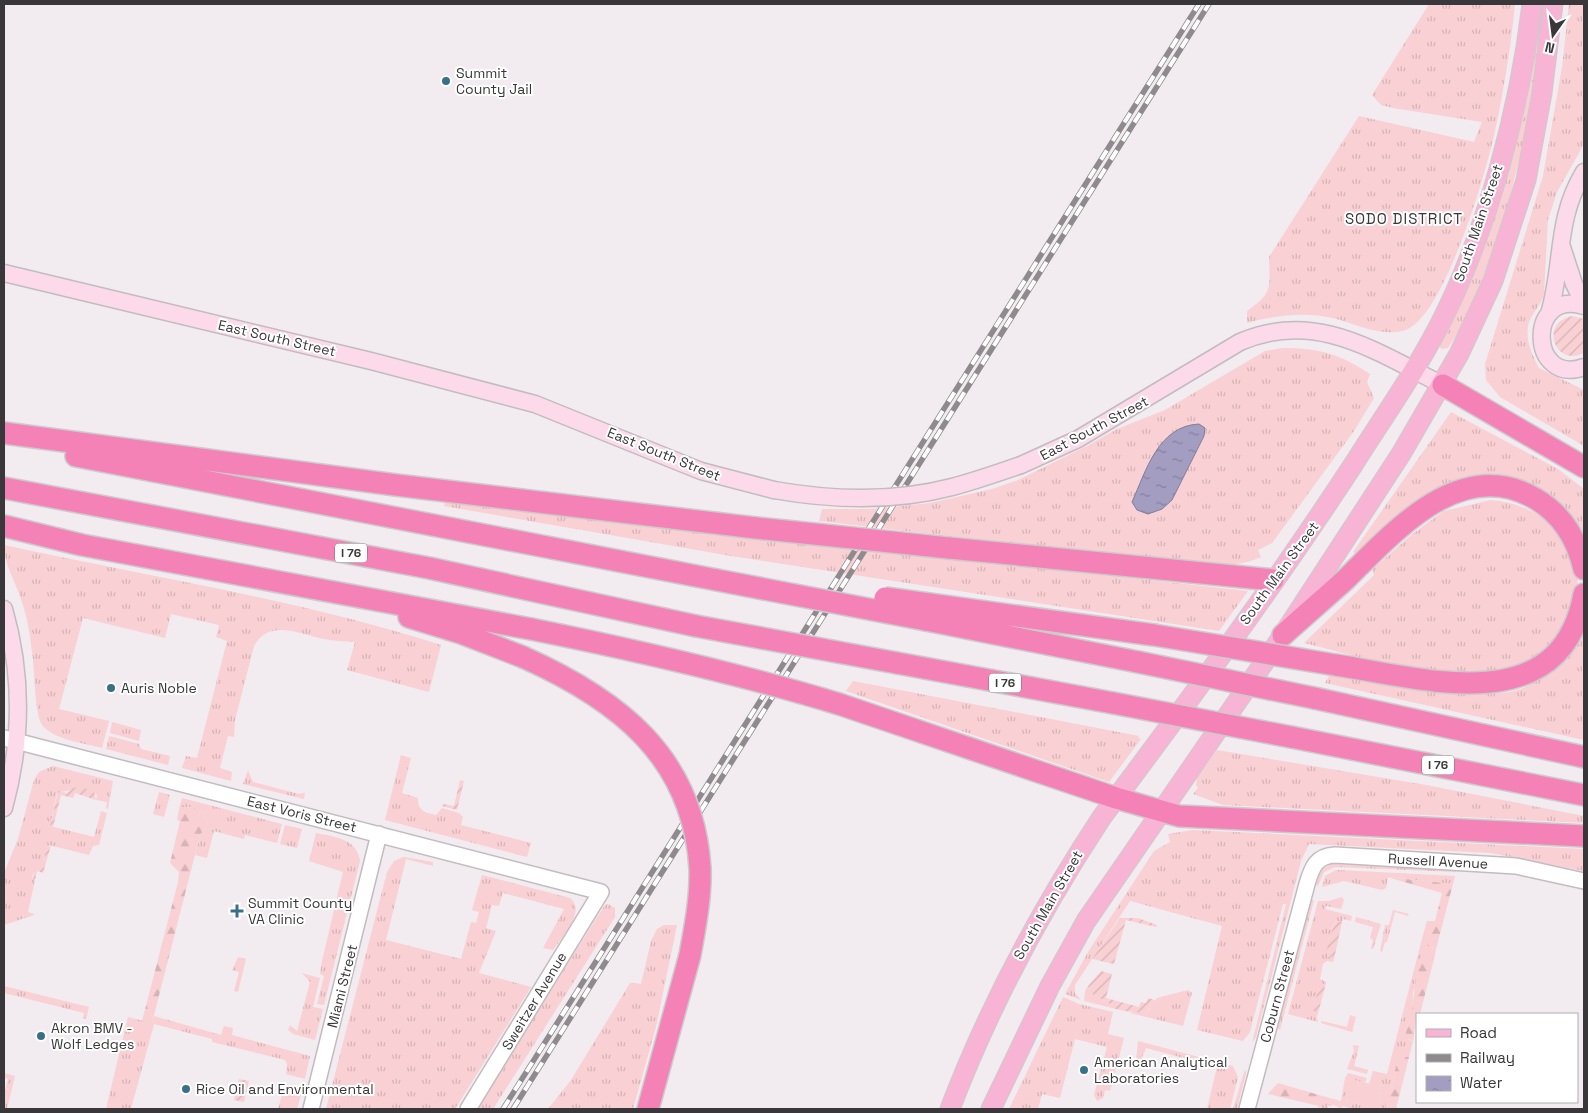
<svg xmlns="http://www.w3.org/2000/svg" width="1588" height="1113" viewBox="0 0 1588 1113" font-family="'Space Grotesk',sans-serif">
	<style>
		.grass { fill: url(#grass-tufts) }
		.forest { fill: url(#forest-firs) }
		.park { fill: #f9d0d3 }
		.garden { fill: url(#garden-furrows) }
		.water { fill: url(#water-ripples); stroke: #827e98 }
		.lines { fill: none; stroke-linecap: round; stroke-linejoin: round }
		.tertiary-casing { stroke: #c2bcc0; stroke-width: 18 }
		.secondary-casing { stroke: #c2bcc0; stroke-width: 19 }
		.primary-casing { stroke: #cccbcc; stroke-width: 21 }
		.motorway-casing { stroke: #cccbcc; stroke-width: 24 }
		.tertiary { stroke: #fff; stroke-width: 15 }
		.secondary { stroke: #fcdae9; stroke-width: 16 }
		.primary { stroke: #f8b4d4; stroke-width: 19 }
		.motorway { stroke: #f482b7; stroke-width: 21 }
		.rail-casing { stroke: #8e8a8d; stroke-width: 5.5 }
		.rail { stroke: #fff; stroke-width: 4; stroke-dasharray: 11; stroke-linecap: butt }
		.secondary-bridge-casing { stroke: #c2bcc0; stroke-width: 19; stroke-linecap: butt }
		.motorway-bridge-casing { stroke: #cccbcc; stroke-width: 24; stroke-linecap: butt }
		.secondary-bridge { stroke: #fcdae9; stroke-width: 16 }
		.motorway-bridge { stroke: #f482b7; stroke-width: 21 }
		.poi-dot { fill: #38708a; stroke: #fff; stroke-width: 2 }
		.labels { text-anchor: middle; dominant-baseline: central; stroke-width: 4; stroke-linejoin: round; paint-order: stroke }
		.shield { fill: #fff; stroke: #747374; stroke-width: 1 }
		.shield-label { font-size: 12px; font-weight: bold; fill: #393739 }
		.poi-label { font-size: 14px; fill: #393739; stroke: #fff; text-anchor: start }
		.street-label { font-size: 14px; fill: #393739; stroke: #fff }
		.neighbourhood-label { font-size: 15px; letter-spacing: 1px; fill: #393739; stroke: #fff }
	</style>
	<defs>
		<pattern id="grass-tufts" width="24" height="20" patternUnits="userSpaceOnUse" patternTransform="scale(1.25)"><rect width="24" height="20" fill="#f9d0d3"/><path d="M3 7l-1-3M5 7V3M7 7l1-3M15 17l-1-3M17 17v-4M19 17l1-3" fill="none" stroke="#d6b3b6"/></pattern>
		<pattern id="forest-firs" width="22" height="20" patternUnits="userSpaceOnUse" patternTransform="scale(1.25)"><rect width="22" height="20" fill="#f9d0d3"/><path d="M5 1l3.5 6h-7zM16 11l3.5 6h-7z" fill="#d6b3b6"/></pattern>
		<pattern id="garden-furrows" width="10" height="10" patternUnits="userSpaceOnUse" patternTransform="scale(1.25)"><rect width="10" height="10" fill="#f9d0d3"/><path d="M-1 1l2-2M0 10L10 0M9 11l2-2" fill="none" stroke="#d6b3b6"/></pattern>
		<pattern id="water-ripples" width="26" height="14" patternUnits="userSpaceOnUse" patternTransform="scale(1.25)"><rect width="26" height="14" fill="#a29dc1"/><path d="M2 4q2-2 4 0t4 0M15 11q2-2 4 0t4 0" fill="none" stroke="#85819e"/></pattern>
	</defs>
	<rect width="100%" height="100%" fill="#f2ebf0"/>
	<path class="grass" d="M1429,4h86c-4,42 -11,85 -20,127 -8,38 -52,193 -93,200 -24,5 -46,-7 -69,-13 -30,-6 -57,-3 -86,5v-12c26,-18 23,-23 22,-54l90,-141 115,26 8,-20 -89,-14 -12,-3 -9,-10z
		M1539,4h5l-14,113 -21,83 -18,58 -22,57 -21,33 -7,1 -2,-5c24,-53 49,-106 66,-161 18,-58 24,-120 34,-179z
		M1569,4h15v140l-27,48 -9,28 -4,74c-3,11 -11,18 -15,28 -5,16 3,33 10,46l45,22v56l-84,-49 -14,-17 -1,-16 58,-188 19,-109z
		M1283,348c36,0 57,6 87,26l-3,8 7,16 -20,33 -82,112 -14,7 3,7c-23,11 -48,8 -73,6l-369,-42 3,-12h52l56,-6 62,-14 26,-9 69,-34 30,-17 48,-19 100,-59z
		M1451,412l107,57 26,20v50l-94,-61 -131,78 -6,-4z
		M1491,500c34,2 73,24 84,60 12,43 -16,96 -58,110 -8,3 -19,2 -27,3 -63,6 -125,-15 -186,-30l70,-68 -2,-5 39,-35 33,-24z
		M445,502l803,89 -29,40 -488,-75 -287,-50z
		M4,545c146,32 294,54 437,100l-12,47 -82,-22 8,-28c-10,-1 -21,-1 -31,-3 -24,-5 -55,-21 -70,7l-19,74 -1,17 -6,-1 -8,32 12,4 -1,9 -49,-13 4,-12 11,2 30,-117 -11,-4 3,-12 -48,-11 -6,24 -82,-20 -24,91 50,12 -7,27c-18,-5 -47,-8 -59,-22 -9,-10 -8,-58 -11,-74 -2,-18 -5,-36 -11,-53 -6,-18 -17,-35 -17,-54z
		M1584,631v109l-259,-57 5,-9c52,8 128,26 179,18 32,-6 60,-34 75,-61z
		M853,681l286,55 -1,2 3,1 -32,43 -263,-91z
		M112,722l29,8 -2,11 -29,-8z
		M109,736l30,8 2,5 29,7 -2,9 -62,-16z
		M1217,750l209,35 158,31v7l-361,-18 -30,-11 5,-6 -2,-3 1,-7z
		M401,755l10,3 -9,35 16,5c-1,12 7,15 18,17l6,-7 17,5 4,4 -2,8 70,18 -4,14 -142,-37z
		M53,766l60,15 -5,28 -2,-1 1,-6 -11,-2 1,-5c-19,-13 -21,-3 -40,-3l-7,34 44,11 7,-26 6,2 -8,32 -6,1 -4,9 -40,-10c-5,5 -3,10 -6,16 -5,8 -9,6 -11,17l3,2 -7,32 6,2v1l-30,10v-52l14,-34 16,-59 5,-8z
		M248,770l5,12 46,12 6,-1 -1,6 -61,-15z
		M159,792l11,3 -6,22 -11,-3z
		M182,798l100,26 -5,19 -32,-8 -1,4 -30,-8 -7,27 -12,-3 5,-20 8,-11 -5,-12 -14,-5 -10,2z
		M285,825l17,4 -5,19 -17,-4z
		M1193,830l391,19v22l-93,-18 -182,-9 -8,17 -45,176 -4,6 34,-139h-3l-33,128 -7,9 -46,-11 25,-104 -92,-25 -55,84v8l6,7 -16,-6 23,-42 66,-101 16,-9 -2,-8z
		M316,833c18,4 41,5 44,28l-36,144 -7,-1 7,-28 -4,-2 2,-13 21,-89 -34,-11z
		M404,857l29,5v4l-27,-7 -20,81 75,19 10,-37 5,1 3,-11 -7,-2 10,-35 88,23c17,13 -9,40 -17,52l-10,-2 21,-39 -61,-16 -4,13 -7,-1 -6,23 10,3 -17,42 52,14 -76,122h-129l61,-237 7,-11z
		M1334,863h3l120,6 -1,3 -121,-5 -11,5 -6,14 -3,-3 7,-14z
		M1336,870h3l116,6 -2,8 -65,-7 -2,11 -4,2 -38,-9 -22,6 3,-11z
		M1342,897l2,3 -3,9 -15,-3 -1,3 27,7 -1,5 -8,-2 -1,3 -6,-1 -4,7 -4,28 6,3 -1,3 -6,-1 -4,3 -3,15 6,3 -1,5 -6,2 -6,16 5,17 -30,-8 30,-113h11z
		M1311,900h3l-34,130 -3,-3z
		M608,904l7,4v9l-122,192h-16l115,-184 13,-20z
		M1393,910l16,4 -1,2 -13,-4 -8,30h-2l-3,10 -2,-1 5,-26h4z
		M1356,917l25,7 -8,25h-2l2,-9 -3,-2 3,-11 -18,-5z
		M664,925h13l-21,102 -23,82h-85l23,-29 59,-97 11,1 10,-43 6,-12z
		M1423,935l8,12 5,2 -2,10 -8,-2 -13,35 -1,21 -6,17 3,10 4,1 -4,16h-3l-10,9 -5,22 -5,12v9h-33l-10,-3 -2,2 -8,-3 -5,1 -1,3 -9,-2 1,-12 22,6 4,-23 3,-5 19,5 -2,5 -14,-3 -5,21 31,8 5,-22 -13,-3 4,-13 14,3z
		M238,957l8,2 -8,33 -4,-1 5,-19 -7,-2z
		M302,973l18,5 -7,29 10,2 -8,31 -22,-6 -5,-4 2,-5 7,6 13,-49z
		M4,986l85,21 -3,12 -3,-1 1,-5 -80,-20z
		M1088,986l2,7 19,10 3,5 -28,-7 1,-10z
		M1188,990l4,3 -9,33 -53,-13 19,-3 8,-12z
		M1063,997l16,7 34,8 -5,22 16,4 -14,53 -5,-1 -2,8 -6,3 -3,-6 13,-48 -32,-8 -15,59 -18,-4 -4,15h-29z
		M1350,1015l6,2 -4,15 -31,-9 1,-2 25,6z
		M154,1016l67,19 3,-9 9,2 -1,7 78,21 -5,23 -19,-5 1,-10 -2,-4 -73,-18v-3l-58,-15 -23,85h-25l22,-92 24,6z
		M1138,1041l95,25 5,11 -8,32h-23l10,-42 -71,-19 -5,12h-5z
		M1353,1045l6,1 -5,20 14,4 -1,4 -20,-5 7,-18z
		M1245,1069l1,5 -9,35h-4z
		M4,1073l11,3 -8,33h-3v-15l4,-15 -4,-2z
		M284,1088l18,3 -5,18h-19z"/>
	<path class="forest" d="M183,807l11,1 9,4 5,12 -8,11 -48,188 -10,-2 36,-139 1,-10 -9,-9 10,-42 -3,-1 2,-11z
		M1387,877l66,7 -17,65 -8,-4 -5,-10 4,-14h8l7,-28z
		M1428,957l6,2 -14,55h-3l-4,27 -7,-4c-1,-8 4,-15 5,-23 4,-19 3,-38 12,-55z
		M1402,1057h7l-13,52h-10v-12l5,-9 5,-22z
		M1278,1083l41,12v11l-51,-12z"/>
	<path class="park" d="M1351,1079l31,8 -5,22 -31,-8z"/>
	<path class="garden" d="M1573,316l11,3v34c-30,15 -45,-32 -11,-37z
		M460,780l4,1 -7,29 -15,-4 1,-2 11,2z
		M82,787l12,5 2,8 -21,-7 -2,5 -12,-3 -8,32 -3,-1 8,-35 9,2 6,-5z
		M51,845l-8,28 -6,-2 -2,9 -2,-1 1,-10 10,-9 2,-12z
		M1120,918h18l19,7 -1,2 -30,-7 -12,44 -22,-5z
		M1337,921l5,1 -8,37 -6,-3c-3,-6 4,-31 9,-35z
		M1101,971l11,3 -6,24 33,9 2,-5 5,1 2,-5 7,2c-5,19 -30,11 -43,8l-3,-5 -19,-10 -2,-7z
		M1322,987h3l-8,30 -5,-10 7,-18z
		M239,1079l10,2 -5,21 -10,-2z"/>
	<path class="water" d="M1199,424l6,4 -1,8 -32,64 -10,9 -14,5 -11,-4 -5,-8c14,-31 26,-76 67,-78z"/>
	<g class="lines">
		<defs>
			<path id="tertiary" d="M4,738l597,154 -133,217
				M311,1109l68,-275
				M1247,1109l60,-225c5,-17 9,-28 28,-29l181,11 68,15"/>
			<path id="secondary" d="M1562,247l12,37 10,20
				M4,273l367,88 164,43 166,67 73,19
				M1584,306c-58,-18 -55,81 0,61
				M1549,314c15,-51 6,-94 35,-142
				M1021,465l57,-26 162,-97c76,-33 136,10 203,43
				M4,609c19,66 18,133 0,199"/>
			<path id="primary" d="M950,1109c40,-105 90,-198 152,-292 87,-116 174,-234 253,-355 29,-46 61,-91 86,-140 47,-93 79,-215 91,-318
				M991,1109l59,-123 36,-65 197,-286 118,-181 58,-100 34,-73 33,-101 16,-87 11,-89"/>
			<path id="motorway" d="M1443,385l141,82
				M4,433l392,52 360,43
				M76,456l641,124
				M4,488l425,80 267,58
				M4,526l78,19 449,84
				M949,548l324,32
				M929,604l225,31
				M409,617l52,16 62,24
				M926,620l212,42
				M1283,635c21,-19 42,-37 63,-56 48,-47 115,-125 190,-80 27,16 41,40 48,70
				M897,663l216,40
				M1336,665c90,14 225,56 248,-71
				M1314,698l270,59
				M839,704l277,94 63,18 405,20
				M1291,737l293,58
				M648,1109l42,-154"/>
		</defs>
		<use href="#tertiary" class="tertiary-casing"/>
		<use href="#secondary" class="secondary-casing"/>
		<use href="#primary" class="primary-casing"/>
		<use href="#motorway" class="motorway-casing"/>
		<use href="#tertiary" class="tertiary"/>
		<use href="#secondary" class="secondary"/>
		<use href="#primary" class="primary"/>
		<use href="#motorway" class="motorway"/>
		<defs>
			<path id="rail" d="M503,1109l696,-1105
				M513,1109l696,-1105"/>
		</defs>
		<use href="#rail" class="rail-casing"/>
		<use href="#rail" class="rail"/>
		<defs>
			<path id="secondary-bridge" d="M774,490c57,10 121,12 178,-3 23,-6 46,-14 69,-22"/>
			<path id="motorway-bridge" d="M756,528l193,20
				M717,580l209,40
				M885,598l44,6
				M696,626l201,37
				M531,629c104,21 206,44 308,75
				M1154,635l182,30
				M523,657c94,42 170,99 177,211 1,30 -5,59 -10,87
				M1138,662l176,36
				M1113,703l178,34"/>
		</defs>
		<use href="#secondary-bridge" class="secondary-bridge-casing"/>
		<use href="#motorway-bridge" class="motorway-bridge-casing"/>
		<use href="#secondary-bridge" class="secondary-bridge"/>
		<use href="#motorway-bridge" class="motorway-bridge"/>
	</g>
	<g class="poi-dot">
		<circle cx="446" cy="81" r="5"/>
		<circle cx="111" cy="688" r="5"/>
		<path d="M234.5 903.5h5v5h5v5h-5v5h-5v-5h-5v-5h5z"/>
		<circle cx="41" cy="1036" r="5"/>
		<circle cx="1084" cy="1070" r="5"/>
		<circle cx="186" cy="1089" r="5"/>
	</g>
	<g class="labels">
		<g class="shield">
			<rect x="335" y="543.5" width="32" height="19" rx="4"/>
			<rect x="989" y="673.5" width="32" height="19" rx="4"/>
			<rect x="1422" y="755.5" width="32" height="19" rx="4"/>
		</g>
		<g class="shield-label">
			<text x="351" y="553">I 76</text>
			<text x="1005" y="683">I 76</text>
			<text x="1438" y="765">I 76</text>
		</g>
		<g class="poi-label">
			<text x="456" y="73">Summit<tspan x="456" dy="16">County Jail</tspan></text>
			<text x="121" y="688">Auris Noble</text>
			<text x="248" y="903">Summit County<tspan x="248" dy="16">VA Clinic</tspan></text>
			<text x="51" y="1028">Akron BMV -<tspan x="51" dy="16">Wolf Ledges</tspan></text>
			<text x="1094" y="1062">American Analytical<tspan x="1094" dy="16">Laboratories</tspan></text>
			<text x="196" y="1089">Rice Oil and Environmental</text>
		</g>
		<g class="street-label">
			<text transform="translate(1478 223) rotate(-71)">South Main Street</text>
			<text transform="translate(277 338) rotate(13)">East South Street</text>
			<text transform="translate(1094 428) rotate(-28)">East South Street</text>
			<text transform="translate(664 454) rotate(22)">East South Street</text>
			<text transform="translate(1279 573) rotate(-54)">South Main Street</text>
			<text transform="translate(302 814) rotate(14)">East Voris Street</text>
			<text transform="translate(1438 861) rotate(3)">Russell Avenue</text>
			<text transform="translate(1048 905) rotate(-60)">South Main Street</text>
			<text transform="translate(342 986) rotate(-76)">Miami Street</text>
			<text transform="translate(1277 996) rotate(-75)">Coburn Street</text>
			<text transform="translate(534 1001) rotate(-59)">Sweitzer Avenue</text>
		</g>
		<g class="neighbourhood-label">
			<text x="1404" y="218">SODO DISTRICT</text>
		</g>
	</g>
	<rect width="1588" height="1113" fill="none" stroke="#393739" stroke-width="10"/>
	<rect x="1416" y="1013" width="162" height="90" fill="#ffffff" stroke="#b0afb0"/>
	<rect x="1426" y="1029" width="25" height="8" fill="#f8b4d4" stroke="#b0afb0"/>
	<text x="1460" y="1038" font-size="15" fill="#393739">Road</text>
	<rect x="1426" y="1054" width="25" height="8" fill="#8e8a8d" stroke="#b0afb0"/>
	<text x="1460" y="1063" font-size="15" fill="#393739">Railway</text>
	<rect x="1426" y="1076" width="25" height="15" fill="url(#water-ripples)" stroke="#b0afb0"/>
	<text x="1460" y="1088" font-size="15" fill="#393739">Water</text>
	<g transform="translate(1553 35) rotate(194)" stroke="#ffffff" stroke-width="4" paint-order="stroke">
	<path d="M0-4L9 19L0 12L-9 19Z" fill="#393739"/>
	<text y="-8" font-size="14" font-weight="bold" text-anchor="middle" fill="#393739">N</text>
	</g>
</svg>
